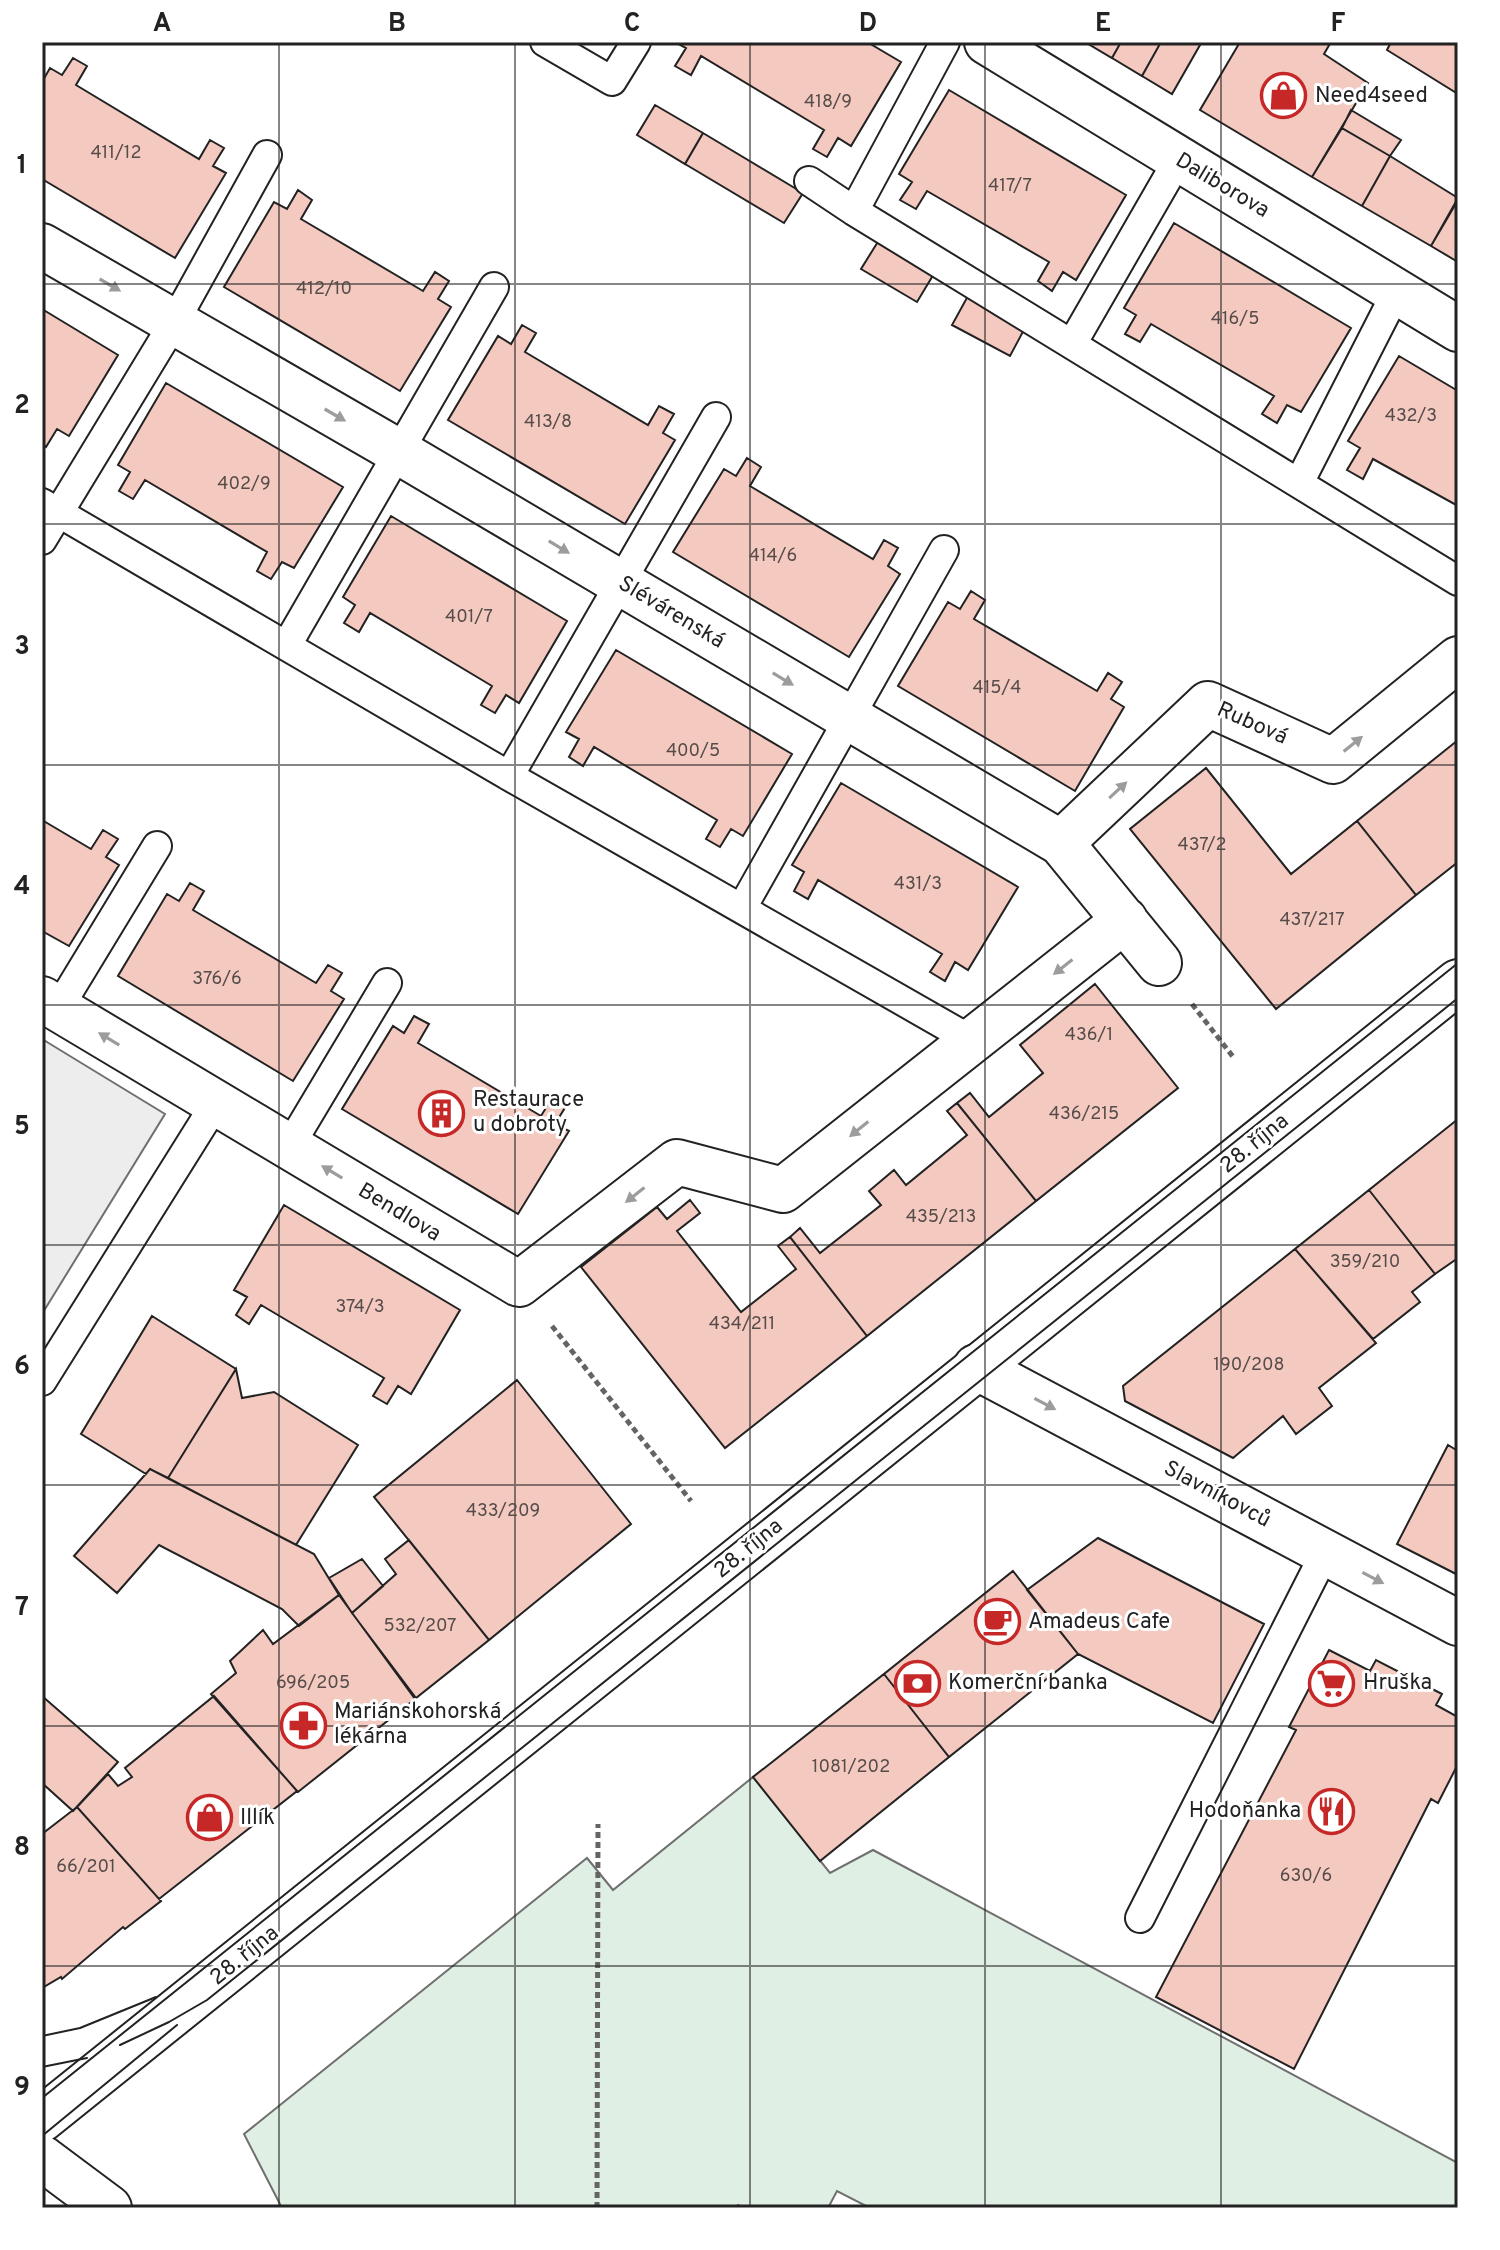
<svg xmlns="http://www.w3.org/2000/svg" width="1500" height="2250" viewBox="0 0 1500 2250" font-family="Overpass,sans-serif">
	<style>
		.green { fill: #e0efe3; stroke: #6f6f6f; stroke-width: 2 }
		.parking { fill: #ededed; stroke: #6f6f6f; stroke-width: 2 }
		.building { fill: #f3c9c0; stroke: #222; stroke-width: 2 }
		.lines { fill: none; stroke-linecap: round; stroke-linejoin: round }
		.service-casing { stroke: #222; stroke-width: 32 }
		.minor-casing { stroke: #222; stroke-width: 48 }
		.tertiary-casing { stroke: #222; stroke-width: 48 }
		.secondary-casing { stroke: #222; stroke-width: 48 }
		.path { stroke: #646464; stroke-width: 5; stroke-dasharray: 6 4; stroke-linecap: butt }
		.service { stroke: #fff; stroke-width: 28 }
		.minor { stroke: #fff; stroke-width: 44 }
		.tertiary { stroke: #fff; stroke-width: 44 }
		.secondary { stroke: #fff; stroke-width: 44 }
		.tram { stroke: #222; stroke-width: 2 }
		.oneway { fill: #9c9c9c }
		.grid { fill: none; stroke: #222; stroke-width: 2; stroke-opacity: 0.55 }
		.labels { text-anchor: middle; dominant-baseline: central; stroke-width: 6; stroke-linejoin: round; paint-order: stroke }
		.number-label { font-size: 18px; fill: #564c4a }
		.poi-label { font-size: 22px; fill: #222; stroke: #fff; text-anchor: start }
		.street-label { font-size: 22px; fill: #222; stroke: #fff }
		.neatline { fill: none; stroke: #222; stroke-width: 3 }
		.grid-label { font-size: 26px; text-anchor: middle; font-weight: bold; fill: #222 }
	</style>
	<rect width="100%" height="100%" fill="#fff"/>
	<path class="green" d="M753,1777l77,96 43,-23 585,313v45h-588l-33,-17 -9,17h-84l-6,-3 -3,3h-453l-38,-74 343,-276 26,32z"/>
	<path class="parking" d="M42,1039l123,75 -123,200z"/>
	<path class="building" d="M675,42h192l34,20 -50,84 -13,-8 -11,19 -14,-8 11,-19 -123,-74 -10,19 -16,-9 11,-18z
		M1085,42h36l-9,16z
		M1121,42h40l-19,34 -30,-18z
		M1161,42h34l5,3 -28,49 -30,-18z
		M1240,42h91l-7,12 44,29 -56,94 -112,-67z
		M1391,42h67v52l-71,-44z
		M73,58l14,8 -11,19 123,74 11,-19 14,8 -11,18 13,7 -51,85 -133,-79v-97l8,-14 12,7z
		M949,90l177,105 -50,85 -13,-8 -11,19 -14,-10 11,-19 -122,-71 -11,18 -16,-9 12,-18 -13,-8z
		M655,105l48,28 -18,31 -48,-29z
		M1351,110l50,30 -11,16 -48,-28z
		M1342,128l48,28 -28,50 -50,-29z
		M703,133l100,60 -19,30 -99,-59z
		M1390,156l68,42 -27,48 -69,-40z
		M298,190l14,10 -11,19 122,72 12,-19 14,9 -11,18 13,8 -51,84 -176,-104 50,-85 13,7z
		M1458,200v62l-27,-16z
		M1174,223l177,105 -50,84 -14,-7 -10,18 -15,-9 12,-18 -123,-72 -11,18 -15,-8 11,-19 -12,-7z
		M879,240l56,32 -18,30 -56,-33z
		M969,294l57,32 -16,30 -58,-31z
		M42,309l76,46 -49,81 -12,-7 -11,18 -4,-3z
		M522,325l14,8 -11,19 123,73 11,-19 15,8 -11,19 12,7 -50,84 -177,-104 50,-84 13,8z
		M1399,356l59,35v115l-85,-47 -10,20 -16,-9 13,-22 -12,-7z
		M166,383l177,104 -49,81 -12,-6 -11,17 -14,-8 10,-19 -122,-72 -12,19 -14,-8 11,-19 -12,-7z
		M747,458l14,9 -11,19 123,73 11,-19 14,8 -10,18 12,8 -51,83 -176,-105 51,-83 12,7z
		M391,516l176,105 -48,82 -13,-8 -11,18 -14,-8 11,-19 -122,-73 -11,19 -15,-9 11,-18 -12,-8z
		M971,591l14,9 -11,19 123,72 11,-18 14,9 -11,17 13,8 -49,84 -177,-105 50,-84 12,7z
		M616,650l176,104 -49,82 -12,-7 -11,18 -14,-8 11,-19 -123,-73 -11,19 -14,-9 10,-18 -13,-7z
		M1458,740v122l-42,33 -59,-74z
		M1206,768l85,106 66,-53 59,74 -140,114 -146,-180z
		M841,783l177,104 -50,83 -13,-8 -10,19 -15,-9 12,-18 -124,-74 -10,19 -14,-8 10,-19 -12,-7z
		M42,820l49,29 12,-19 15,9 -12,18 13,8 -50,81 -27,-15z
		M190,883l14,8 -11,19 123,73 12,-18 14,8 -11,18 13,8 -51,82 -175,-105 49,-82 12,7z
		M1095,984l83,104 -142,113 -79,-98 13,-10 19,24 54,-44 -23,-28z
		M414,1016l15,8 -11,19 123,73 11,-18 14,8 -11,18 14,7 -51,83 -176,-105 51,-83 11,7z
		M957,1103l79,98 -169,135 -77,-99 10,-9 20,25 61,-48 -12,-14 25,-21 12,15 61,-50 -20,-24z
		M1458,1119v139l-23,16 -66,-84z
		M1369,1190l66,84 -23,18 8,10 -47,37 -78,-90z
		M690,1200l10,13 -23,18 64,81 55,-43 -18,-23 12,-9 77,99 -142,112 -144,-181 76,-60 10,12z
		M284,1205l176,105 -49,84 -13,-8 -11,18 -14,-8 11,-18 -123,-73 -12,19 -13,-9 11,-18 -13,-7z
		M1295,1249l81,94 -57,45 13,18 -36,28 -13,-18 -50,42 -108,-57 -2,-15z
		M152,1316l84,53 -68,109 -18,-9 -4,5 -65,-40z
		M236,1369l6,29 32,-6 84,53 -62,100 -128,-67z
		M517,1380l114,144 -142,116 -115,-143z
		M1448,1445l10,6v124l-61,-31z
		M150,1469l164,85 25,41 -40,31 -17,-17 -123,-64 -42,48 -43,-37z
		M1098,1538l166,86 -51,99 -135,-69 -51,-64z
		M409,1540l80,100 -73,58 -64,-85 44,-39 -11,-15z
		M362,1559l21,27 -31,27 -23,-35z
		M1013,1571l65,83 -129,103 -65,-83z
		M339,1595l76,104 -117,93 -87,-98 25,-21 -6,-12 33,-31 10,14z
		M1329,1650l41,21 6,-11 66,34 -6,11 22,12v47l-20,39 -7,-4 -137,270 -138,-72 140,-267 -7,-3z
		M884,1674l65,83 -129,104 -67,-84z
		M42,1696l76,66 -45,49 -31,-28z
		M214,1696l83,95 -138,108 -82,-92 31,-33 10,12 14,-9 -7,-9z
		M77,1807l84,94 -36,28 -2,-2 -61,52 -1,-2 -19,11v-154z"/>
	<g class="lines">
		<defs>
			<path id="service" d="M545,42l67,39 24,-39
				M809,181l45,30 604,370
				M854,211l91,-169
				M1072,344l106,-184
				M1299,483l97,-190
				M42,503l467,273 462,264
				M42,540l133,-219 92,-166
				M287,645l207,-358
				M509,776l207,-359
				M742,908l202,-358
				M58,1009l99,-163
				M289,1147l98,-164
				M42,1381l174,-278
				M1140,1918l185,-365"/>
			<path id="minor" d="M987,42l471,287
				M42,246l357,206 662,391 98,120
				M1061,843l147,-139 125,57 125,-102
				M42,999l477,285 158,-122 106,28 342,-270
				M976,1367l482,256"/>
			<path id="tertiary" d="M42,2158l67,50"/>
			<path id="secondary" d="M42,2119l1416,-1137"/>
		</defs>
		<use href="#service" class="service-casing"/>
		<use href="#minor" class="minor-casing"/>
		<use href="#tertiary" class="tertiary-casing"/>
		<use href="#secondary" class="secondary-casing"/>
		<path class="path" d="M1192,1004l42,54
			M552,1326l139,175
			M597,2208l1,-384"/>
		<use href="#service" class="service"/>
		<use href="#minor" class="minor"/>
		<use href="#tertiary" class="tertiary"/>
		<use href="#secondary" class="secondary"/>
		<path class="tram" d="M42,2036l38,-8 76,-31
			M120,2045l49,-23 38,-22 1251,-1002
			M42,2067l45,-9
			M42,2098l1416,-1135
			M42,2136l135,-111"/>
	</g>
	<defs><path id="oneway-solid" d="M-6-.8H1V-3.2L6.5 0L1 3.2V.8H-6Z" transform="scale(2)"/></defs>
	<g class="oneway">
		<use href="#oneway-solid" transform="translate(110 285) rotate(30)"/>
		<use href="#oneway-solid" transform="translate(335 415) rotate(30)"/>
		<use href="#oneway-solid" transform="translate(559 547) rotate(31)"/>
		<use href="#oneway-solid" transform="translate(783 679) rotate(31)"/>
		<use href="#oneway-solid" transform="translate(1353 744) rotate(-39)"/>
		<use href="#oneway-solid" transform="translate(1118 790) rotate(-43)"/>
		<use href="#oneway-solid" transform="translate(1063 967) rotate(142)"/>
		<use href="#oneway-solid" transform="translate(109 1039) rotate(-149)"/>
		<use href="#oneway-solid" transform="translate(859 1129) rotate(141)"/>
		<use href="#oneway-solid" transform="translate(332 1172) rotate(-149)"/>
		<use href="#oneway-solid" transform="translate(635 1195) rotate(142)"/>
		<use href="#oneway-solid" transform="translate(1045 1404) rotate(28)"/>
		<use href="#oneway-solid" transform="translate(1373 1578) rotate(28)"/>
	</g>
	<path class="grid" d="M279,42v2166M515,42v2166M750,42v2166M985,42v2166M1221,42v2166M42,284h1416M42,524h1416M42,765h1416M42,1005h1416M42,1245h1416M42,1485h1416M42,1726h1416M42,1966h1416"/>
	<defs>
		<symbol id="shop-ring" viewBox="-11 -11 22 22"><circle r="9.5" fill="#fff" stroke="#c62828" stroke-width="1.5"/><path d="M-5-2.5h2.3a2.7 3.5 0 0 1 5.4 0H5L5.5 6h-11ZM-1.5-2.5h3a1.5 2.3 0 0 0-3 0Z" fill="#c62828"/></symbol>
		<symbol id="building-ring" viewBox="-11 -11 22 22"><circle r="9.5" fill="#fff" stroke="#c62828" stroke-width="1.5"/><path d="M-4-6H4V6H1V3H-1V6H-4ZM-2.5-4.3h1.7v1.8h-1.7ZM.8-4.3h1.7v1.8H.8ZM-2.5-1h1.7V.8h-1.7ZM.8-1h1.7V.8H.8Z" fill="#c62828"/></symbol>
		<symbol id="cafe-ring" viewBox="-11 -11 22 22"><circle r="9.5" fill="#fff" stroke="#c62828" stroke-width="1.5"/><path d="M-5.5-4.5H6V0H3Q3 3.5 0 3.5H-2.5Q-5.5 3.5-5.5 0ZM3-3.2v2h1.7v-2ZM-6 4.5H4V6H-6Z" fill="#c62828"/></symbol>
		<symbol id="bank-ring" viewBox="-11 -11 22 22"><circle r="9.5" fill="#fff" stroke="#c62828" stroke-width="1.5"/><path d="M-6-4H6V4H-6ZM0-2.3a2.3 2.3 0 1 0 0 4.6a2.3 2.3 0 1 0 0-4.6Z" fill="#c62828"/></symbol>
		<symbol id="supermarket-ring" viewBox="-11 -11 22 22"><circle r="9.5" fill="#fff" stroke="#c62828" stroke-width="1.5"/><path d="M-6-5.5h2.5l.6 2H6L4.5 2H-2.5L-4.4-4H-6ZM-1.5 3.2a1.3 1.3 0 1 0 .1 0ZM3 3.2a1.3 1.3 0 1 0 .1 0Z" fill="#c62828"/></symbol>
		<symbol id="pharmacy-ring" viewBox="-11 -11 22 22"><circle r="9.5" fill="#fff" stroke="#c62828" stroke-width="1.5"/><path d="M-2-6h4v4h4v4h-4v4h-4v-4h-4v-4h4Z" fill="#c62828"/></symbol>
		<symbol id="restaurant-ring" viewBox="-11 -11 22 22"><circle r="9.5" fill="#fff" stroke="#c62828" stroke-width="1.5"/><path d="M-5-6h1v4h1v-4h1v4h1v-4h1v5L-1.5 .5V6h-2V.5L-5-1ZM5-6V6H3V1.5H1.5Q1.5-4 5-6Z" fill="#c62828"/></symbol>
	</defs>
	<g fill-rule="evenodd">
		<use href="#shop-ring" x="1258" y="70" width="51" height="51"/>
		<use href="#building-ring" x="416" y="1088" width="51" height="51"/>
		<use href="#cafe-ring" x="972" y="1596" width="51" height="51"/>
		<use href="#bank-ring" x="892" y="1658" width="51" height="51"/>
		<use href="#supermarket-ring" x="1306" y="1658" width="51" height="51"/>
		<use href="#pharmacy-ring" x="278" y="1700" width="51" height="51"/>
		<use href="#restaurant-ring" x="1306" y="1786" width="51" height="51"/>
		<use href="#shop-ring" x="184" y="1792" width="51" height="51"/>
	</g>
	<g class="labels">
		<g class="number-label">
			<text x="828" y="102">418/9</text>
			<text x="116" y="153">411/12</text>
			<text x="1010" y="186">417/7</text>
			<text x="324" y="289">412/10</text>
			<text x="1235" y="319">416/5</text>
			<text x="1411" y="416">432/3</text>
			<text x="548" y="422">413/8</text>
			<text x="244" y="484">402/9</text>
			<text x="773" y="556">414/6</text>
			<text x="469" y="617">401/7</text>
			<text x="997" y="688">415/4</text>
			<text x="693" y="751">400/5</text>
			<text x="1202" y="845">437/2</text>
			<text x="918" y="884">431/3</text>
			<text x="1312" y="920">437/217</text>
			<text x="217" y="979">376/6</text>
			<text x="1089" y="1035">436/1</text>
			<text x="1084" y="1114">436/215</text>
			<text x="941" y="1217">435/213</text>
			<text x="1365" y="1262">359/210</text>
			<text x="360" y="1307">374/3</text>
			<text x="742" y="1324">434/211</text>
			<text x="1249" y="1365">190/208</text>
			<text x="503" y="1511">433/209</text>
			<text x="420" y="1626">532/207</text>
			<text x="313" y="1683">696/205</text>
			<text x="851" y="1767">1081/202</text>
			<text x="86" y="1867">66/201</text>
			<text x="1306" y="1876">630/6</text>
		</g>
		<g class="poi-label">
			<text x="1315" y="96">Need4seed</text>
			<text x="473" y="1100">Restaurace<tspan x="473" dy="25">u dobroty</tspan></text>
			<text x="1028" y="1622">Amadeus Cafe</text>
			<text x="948" y="1683">Komerční banka</text>
			<text x="1363" y="1683">Hruška</text>
			<text x="334" y="1712">Mariánskohorská<tspan x="334" dy="25">lékárna</tspan></text>
			<text x="1301" y="1811" text-anchor="end">Hodoňanka</text>
			<text x="240" y="1818">Illík</text>
		</g>
		<g class="street-label">
			<text transform="translate(1222 186) rotate(31)">Daliborova</text>
			<text transform="translate(671 613) rotate(31)">Slévárenská</text>
			<text transform="translate(1252 724) rotate(24)">Rubová</text>
			<text transform="translate(1255 1144) rotate(-39)">28. října</text>
			<text transform="translate(399 1213) rotate(31)">Bendlova</text>
			<text transform="translate(1217 1495) rotate(28)">Slavníkovců</text>
			<text transform="translate(749 1549) rotate(-39)">28. října</text>
			<text transform="translate(245 1956) rotate(-39)">28. října</text>
		</g>
	</g>
	<rect width="1500" height="2250" fill="none" stroke="#ffffff" stroke-width="88"/>
	<rect x="44" y="44" width="1412" height="2162" class="neatline"/>
	<g class="grid-label">
		<text x="162" y="31">A</text>
		<text x="397" y="31">B</text>
		<text x="632" y="31">C</text>
		<text x="868" y="31">D</text>
		<text x="1103" y="31">E</text>
		<text x="1338" y="31">F</text>
		<text x="22" y="173">1</text>
		<text x="22" y="413">2</text>
		<text x="22" y="654">3</text>
		<text x="22" y="894">4</text>
		<text x="22" y="1134">5</text>
		<text x="22" y="1374">6</text>
		<text x="22" y="1615">7</text>
		<text x="22" y="1855">8</text>
		<text x="22" y="2095">9</text>
	</g>
</svg>
